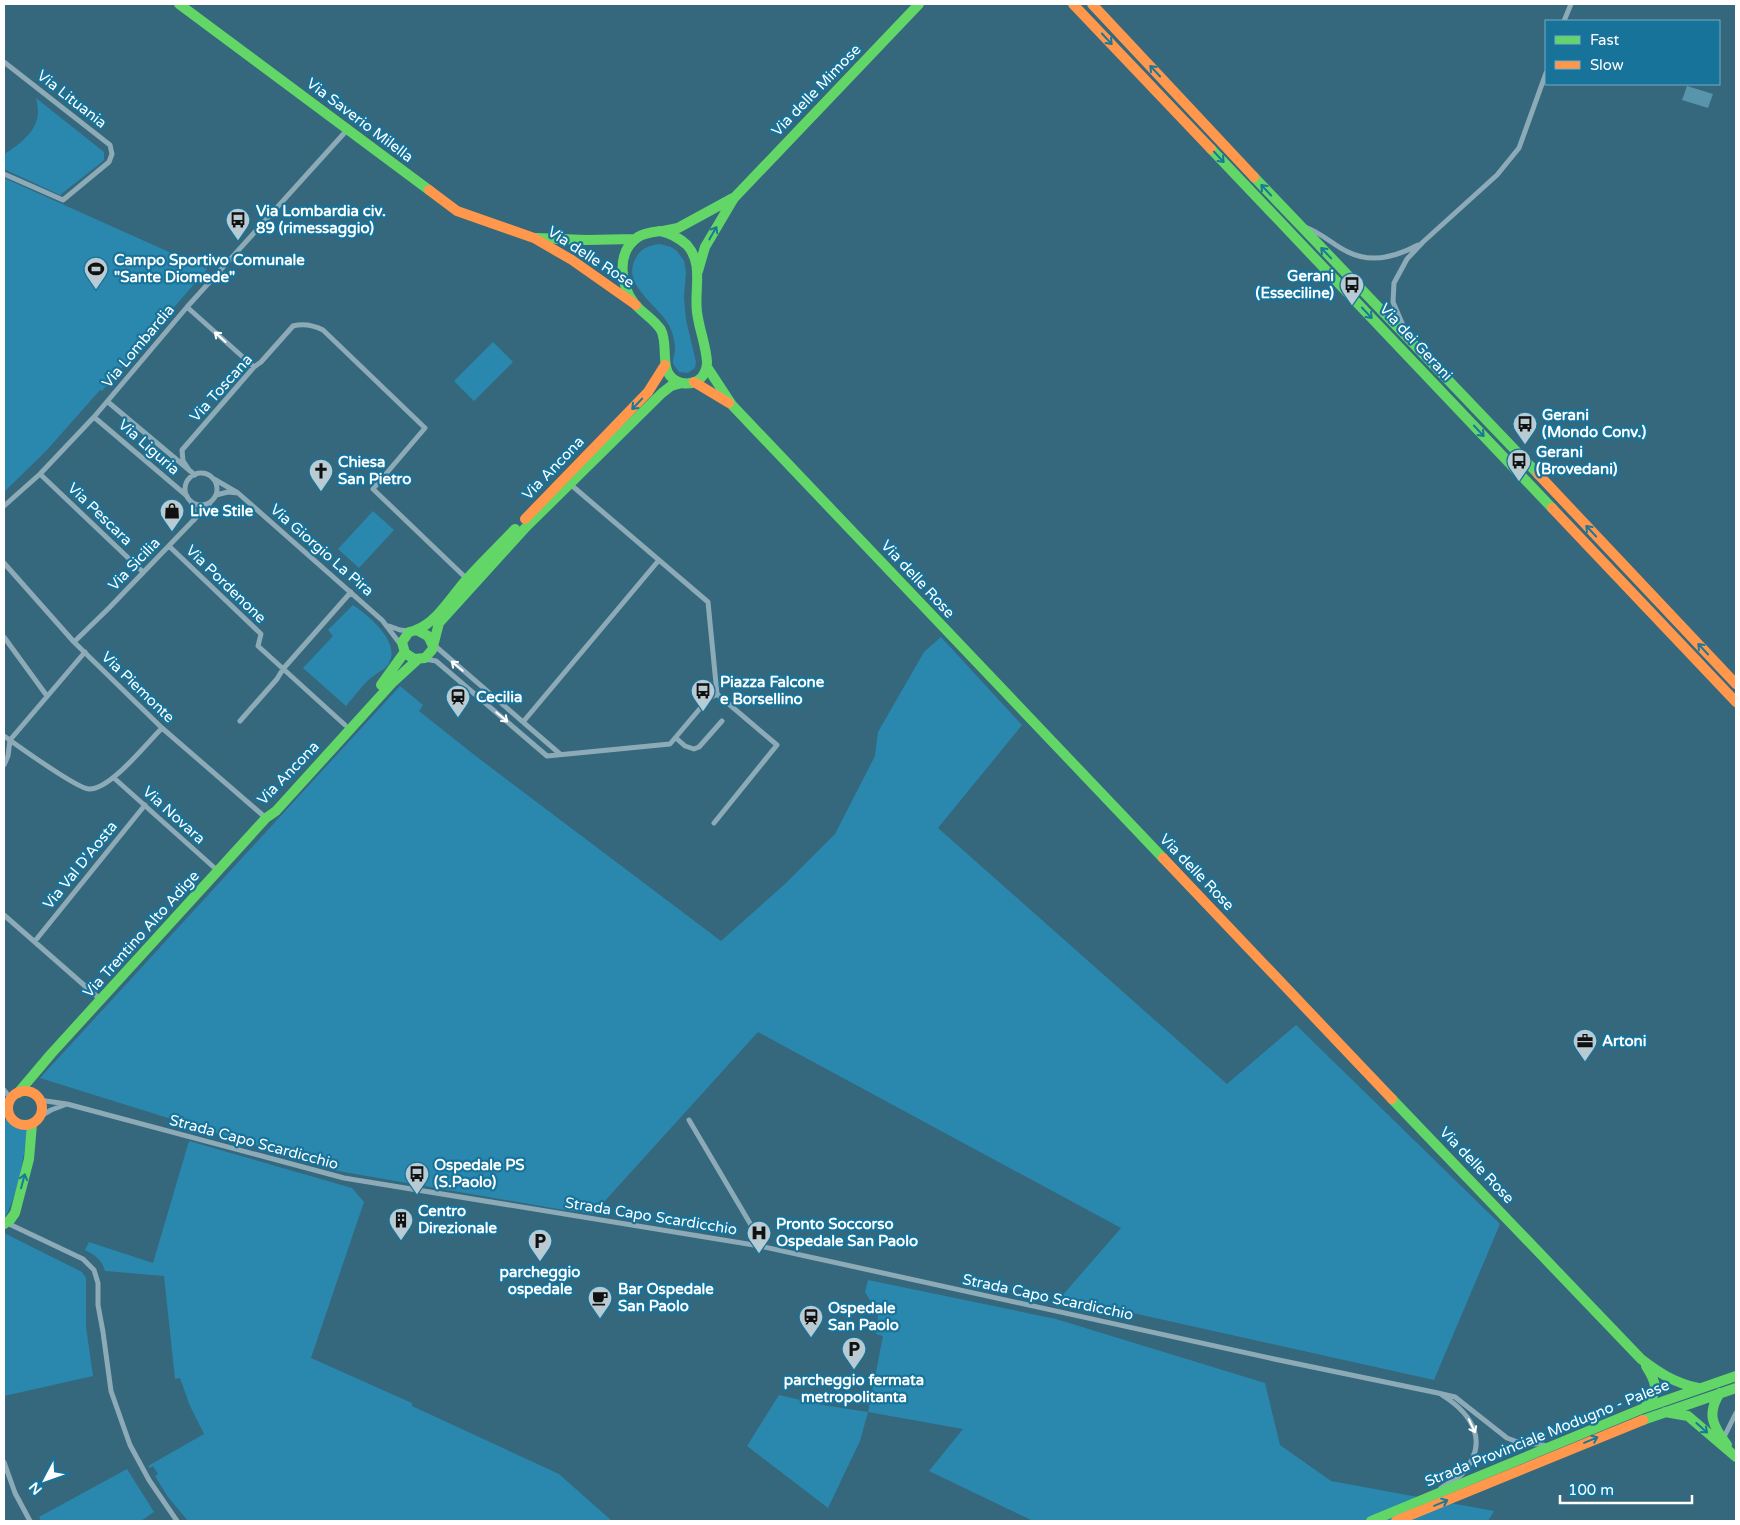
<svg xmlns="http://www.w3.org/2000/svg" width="1740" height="1525" viewBox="0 0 1740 1525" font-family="'Varela Round',sans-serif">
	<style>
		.green { fill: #2a88ae }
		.water { fill: #5894ac }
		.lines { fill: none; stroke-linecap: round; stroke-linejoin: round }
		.street { stroke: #8daab7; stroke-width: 5 }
		.fast { stroke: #63d668; stroke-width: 10 }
		.slow { stroke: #ff974d; stroke-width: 10 }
		.oneway { stroke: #1c7898 }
		.oneway2 { stroke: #fff }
		.labels { text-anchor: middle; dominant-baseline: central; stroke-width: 4.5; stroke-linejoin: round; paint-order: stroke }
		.street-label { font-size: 15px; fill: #fff; stroke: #18739a }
		.poi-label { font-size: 15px; font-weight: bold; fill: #fff; stroke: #18739a; text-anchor: start }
	</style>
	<rect width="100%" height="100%" fill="#35677d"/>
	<path class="green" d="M36,98l68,54v8l-2,2 -42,33 -56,-26v-15c11,-6 28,-19 32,-32 3,-7 2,-17 0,-24z
		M4,178l203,91 -105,122 -2,-1 -53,60 -43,42z
		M660,244l11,3 6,4 7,10 2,11 -2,25 2,23 10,42 -1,6 -7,5 -9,-1 -6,-8c-1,-5 2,-9 2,-15 0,-7 -2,-15 -5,-22 -10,-21 -52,-43 -33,-71 5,-8 13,-11 23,-12z
		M493,342l20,20 -39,39 -20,-20z
		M373,511l21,19 -35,38 -21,-19z
		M353,605c15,10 48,37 36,58 -3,6 -9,8 -14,12 -10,6 -21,22 -29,31l-43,-38 30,-32 -5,-6z
		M941,637l81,88 -84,103 289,256 69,-59 204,199 -66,156 -373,-83 60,-69 -363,-196 -165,182 -35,-5 -220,-38 -298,-93 360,-392 23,19 -4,6 58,46 244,184 65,-58 49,-49 40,-78 3,-24 46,-80z
		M7,1119c6,7 11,11 20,10 -3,30 -8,60 -21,87h-2v-95z
		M189,1141l163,47 12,14 -53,156 101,45v3l147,68 53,47h-424l-20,-24 -13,-21 3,-2 -5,-8 -3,2 -2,-2 56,-32 -14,-28 -10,-28 -5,1 -11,-103 -59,-5c-2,-10 -11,-17 -20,-21l4,-8 64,21z
		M4,1233l78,39 4,6v49l7,49 -89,20z
		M868,1280l188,39 209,64 15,62 51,36 163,30 -6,10h-455l-104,-50 34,-42 -95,-17 -8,29 -32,67 -81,-62 32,-51 44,10 45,7 15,-76 -7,-2 2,-19 -13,-23z
		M127,1469l27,43 -13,9h-100l-2,-4z"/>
	<path class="water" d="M1687,86l26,8 -5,14 -26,-8z"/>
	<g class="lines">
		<path class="street" d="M1564,21l7,-17
			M4,62l106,83 2,9 -3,8 -46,38 -59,-26
			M1305,227c17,6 28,18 43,25 24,12 48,5 70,-7
			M187,307l67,60
			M1405,330l-12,-28 1,-19 13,-24 16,-17 74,-67 22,-27 27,-75
			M108,402l87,73
			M94,417l93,79
			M189,470l-6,-9 -1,-11 72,-83 7,-5 32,-36c11,-3 20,-1 30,4l102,98 -52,61 94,90
			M185 489a16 16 0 1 1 32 0a16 16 0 1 1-32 0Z
			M40,474l103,98
			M214,479l24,14 144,127 19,25
			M570,484l138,118 9,92 60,51 -63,78
			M216,495l12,-3 10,1
			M191,502l3,8v10
			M4,506l36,-32 54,-57 93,-110 160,-177
			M169,546l92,88 -3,12 87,79
			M4,563l70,79 88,86 104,90
			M389,626l11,4 10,1
			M4,637l43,59
			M74,642l35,-34 101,-105
			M434,645l126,109
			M425,659l11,2 111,95 123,-12 38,-45 9,-5
			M240,721l37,-42 6,-10 68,-77
			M523,722l136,-162
			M4,736c13,9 73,53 85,53 21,1 58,-46 73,-61
			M676,738l9,8 9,3 5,-2 23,-26
			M4,765l4,-9 2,-16 75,-88
			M114,778l104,93
			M4,915l97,85
			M35,941l110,-136
			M4,1090l7,9
			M39,1100l28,4 277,74 416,68 514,113 164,34 17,4 52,41 16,6h18l7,3
			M39,1117l12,-7 16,-6
			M689,1120l62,105 4,20
			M7,1223l76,36 11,11 4,13v22l5,27 8,59 19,54 19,35 28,41
			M1723,1439l13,-26
			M4,1462l11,31 15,28
			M1441,1488c6,-4 14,-8 20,-13 29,-31 13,-60 -19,-80"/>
		<path class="fast" d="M179,4l250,186
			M1211,149l341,359
			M1254,177l284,297
			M660,231c11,2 18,6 27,14 17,19 7,44 10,67 2,17 9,33 10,50 0,6 -2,12 -7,17 -5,4 -12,5 -18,4 -26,-6 -12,-36 -21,-53 -7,-11 -19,-17 -27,-27 -14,-19 -18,-51 4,-66 6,-4 15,-5 22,-6z
			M663,231l15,-3 55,-30
			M537,238l49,2 48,-1
			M698,271l7,-24 29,-49 185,-194
			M707,367l25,38 431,453
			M416,630c21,-8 35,-33 50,-50 15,-17 33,-34 49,-51
			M432,644l-4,-8 -11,-6 -8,2 -7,10 3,11 9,6 11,-1 7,-8 7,-27 87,-96 136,-134 9,-7 11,-3
			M381,685l23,-32
			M18,1093l33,-39 215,-236 10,-7 117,-129 24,-22
			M1392,1099l249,260c18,14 34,24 57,29
			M4,1224l6,-4 5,-7 14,-54 3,-35
			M1720,1393c-14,21 -7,33 7,52
			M1645,1407c14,-16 12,-24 1,-41
			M1665,1412l23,4 48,41
			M1643,1420l93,-32
			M1371,1521l273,-113 92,-32"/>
		<path class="slow" d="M1073,4l138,145
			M1092,4l162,173
			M429,190l28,21 77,27 38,22 64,45
			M694,382l35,21
			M1538,474l198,210
			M1552,508l184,194
			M525,519l123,-127 17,-27
			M1163,858l229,241
			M8 1108a17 17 0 1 1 34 0a17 17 0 1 1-34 0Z
			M1396,1521l247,-101"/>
	</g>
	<defs><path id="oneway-shaft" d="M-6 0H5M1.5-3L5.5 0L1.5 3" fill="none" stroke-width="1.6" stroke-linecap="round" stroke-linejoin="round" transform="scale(1.25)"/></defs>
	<g class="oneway">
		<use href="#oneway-shaft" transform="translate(1107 39) rotate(47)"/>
		<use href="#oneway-shaft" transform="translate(1155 71) rotate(-133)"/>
		<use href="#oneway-shaft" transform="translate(1219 157) rotate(47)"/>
		<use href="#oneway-shaft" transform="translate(1266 190) rotate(-133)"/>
		<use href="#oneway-shaft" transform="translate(713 233) rotate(-60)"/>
		<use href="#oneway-shaft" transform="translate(1326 253) rotate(-134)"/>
		<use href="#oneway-shaft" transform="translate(1367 313) rotate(47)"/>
		<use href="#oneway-shaft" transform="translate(637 404) rotate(134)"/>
		<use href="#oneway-shaft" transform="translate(1479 431) rotate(47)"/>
		<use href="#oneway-shaft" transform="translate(1591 531) rotate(-133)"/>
		<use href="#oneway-shaft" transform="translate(1703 649) rotate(-133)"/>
		<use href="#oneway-shaft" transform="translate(23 1181) rotate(-75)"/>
		<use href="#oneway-shaft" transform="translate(1702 1428) rotate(42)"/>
		<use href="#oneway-shaft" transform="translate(1591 1440) rotate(-23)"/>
		<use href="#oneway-shaft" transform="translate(1441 1503) rotate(-23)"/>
	</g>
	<g class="oneway2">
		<use href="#oneway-shaft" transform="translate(220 337) rotate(-138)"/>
		<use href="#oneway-shaft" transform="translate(457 666) rotate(-140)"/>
		<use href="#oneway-shaft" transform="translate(502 717) rotate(40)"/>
		<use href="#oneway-shaft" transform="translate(1472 1426) rotate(65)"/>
	</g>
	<defs>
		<symbol id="bus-pin" viewBox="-11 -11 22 30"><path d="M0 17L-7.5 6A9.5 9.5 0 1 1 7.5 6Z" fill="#b8cad2" stroke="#18739a"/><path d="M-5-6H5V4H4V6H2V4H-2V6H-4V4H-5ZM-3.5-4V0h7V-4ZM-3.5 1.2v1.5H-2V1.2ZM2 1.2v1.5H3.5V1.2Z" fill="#111"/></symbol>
		<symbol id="stadium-pin" viewBox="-11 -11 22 30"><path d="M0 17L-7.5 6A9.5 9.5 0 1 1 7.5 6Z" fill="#b8cad2" stroke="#18739a"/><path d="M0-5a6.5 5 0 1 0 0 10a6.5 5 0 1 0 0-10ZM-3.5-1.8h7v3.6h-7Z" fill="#111"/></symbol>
		<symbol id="church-pin" viewBox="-11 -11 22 30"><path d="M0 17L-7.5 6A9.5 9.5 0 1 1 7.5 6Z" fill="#b8cad2" stroke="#18739a"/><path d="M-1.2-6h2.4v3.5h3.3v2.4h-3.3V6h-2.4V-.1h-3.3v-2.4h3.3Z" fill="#111"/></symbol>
		<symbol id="shop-pin" viewBox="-11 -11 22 30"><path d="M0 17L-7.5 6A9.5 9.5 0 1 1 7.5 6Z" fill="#b8cad2" stroke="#18739a"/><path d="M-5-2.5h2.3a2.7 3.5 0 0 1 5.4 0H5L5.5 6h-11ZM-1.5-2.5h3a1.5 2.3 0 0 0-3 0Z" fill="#111"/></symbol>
		<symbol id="station-pin" viewBox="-11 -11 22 30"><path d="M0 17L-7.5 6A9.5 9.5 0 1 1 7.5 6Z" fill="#b8cad2" stroke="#18739a"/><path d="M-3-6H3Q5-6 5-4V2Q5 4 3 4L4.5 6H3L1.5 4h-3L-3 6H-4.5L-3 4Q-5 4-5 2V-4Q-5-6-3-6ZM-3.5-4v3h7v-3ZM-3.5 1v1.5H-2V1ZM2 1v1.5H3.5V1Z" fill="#111"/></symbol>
		<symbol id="office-pin" viewBox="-11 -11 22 30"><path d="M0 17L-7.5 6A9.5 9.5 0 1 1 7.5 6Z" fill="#b8cad2" stroke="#18739a"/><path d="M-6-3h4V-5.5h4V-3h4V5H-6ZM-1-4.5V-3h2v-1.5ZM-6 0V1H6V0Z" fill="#111"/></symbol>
		<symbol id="building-pin" viewBox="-11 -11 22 30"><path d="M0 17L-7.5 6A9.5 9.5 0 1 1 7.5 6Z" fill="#b8cad2" stroke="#18739a"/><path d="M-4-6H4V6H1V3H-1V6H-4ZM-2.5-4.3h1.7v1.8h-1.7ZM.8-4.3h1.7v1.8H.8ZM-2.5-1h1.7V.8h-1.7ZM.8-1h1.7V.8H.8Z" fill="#111"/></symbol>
		<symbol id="hospital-pin" viewBox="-11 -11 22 30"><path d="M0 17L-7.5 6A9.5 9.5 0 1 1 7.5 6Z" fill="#b8cad2" stroke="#18739a"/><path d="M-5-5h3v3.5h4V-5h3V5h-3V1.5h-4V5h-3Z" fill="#111"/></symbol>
		<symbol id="parking-pin" viewBox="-11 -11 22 30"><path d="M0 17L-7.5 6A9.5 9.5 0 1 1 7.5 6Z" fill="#b8cad2" stroke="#18739a"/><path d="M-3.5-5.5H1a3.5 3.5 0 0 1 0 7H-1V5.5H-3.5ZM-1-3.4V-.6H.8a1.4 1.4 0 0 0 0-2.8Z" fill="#111"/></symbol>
		<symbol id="cafe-pin" viewBox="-11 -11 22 30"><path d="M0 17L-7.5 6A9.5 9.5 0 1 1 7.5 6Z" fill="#b8cad2" stroke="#18739a"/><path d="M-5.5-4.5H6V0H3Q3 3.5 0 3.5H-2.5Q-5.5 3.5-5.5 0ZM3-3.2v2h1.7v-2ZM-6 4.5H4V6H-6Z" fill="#111"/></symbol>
	</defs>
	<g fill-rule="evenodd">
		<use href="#bus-pin" x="224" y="206" width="28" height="38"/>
		<use href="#stadium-pin" x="82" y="255" width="28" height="38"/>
		<use href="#bus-pin" x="1338" y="271" width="28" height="38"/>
		<use href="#bus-pin" x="1511" y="410" width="28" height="38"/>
		<use href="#bus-pin" x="1505" y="447" width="28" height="38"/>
		<use href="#church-pin" x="307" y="457" width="28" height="38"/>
		<use href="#shop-pin" x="158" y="497" width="28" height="38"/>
		<use href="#bus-pin" x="689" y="677" width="28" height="38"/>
		<use href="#station-pin" x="444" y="683" width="28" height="38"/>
		<use href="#office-pin" x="1571" y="1027" width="28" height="38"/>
		<use href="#bus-pin" x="403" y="1160" width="28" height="38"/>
		<use href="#building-pin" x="387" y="1206" width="28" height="38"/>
		<use href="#hospital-pin" x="745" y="1219" width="28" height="38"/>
		<use href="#parking-pin" x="526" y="1227" width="28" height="38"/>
		<use href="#cafe-pin" x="586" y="1284" width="28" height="38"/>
		<use href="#station-pin" x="797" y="1303" width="28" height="38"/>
		<use href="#parking-pin" x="840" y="1335" width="28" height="38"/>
	</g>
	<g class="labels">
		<g class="street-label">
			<text transform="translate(816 90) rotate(-46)">Via delle Mimose</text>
			<text transform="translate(72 99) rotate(38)">Via Lituania</text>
			<text transform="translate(360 120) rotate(37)">Via Saverio Milella</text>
			<text transform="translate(591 257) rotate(33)">Via delle Rose</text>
			<text transform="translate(1416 342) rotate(47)">Via dei Gerani</text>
			<text transform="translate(138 346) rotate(-50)">Via Lombardia</text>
			<text transform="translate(221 388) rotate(-48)">Via Toscana</text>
			<text transform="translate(149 447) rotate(41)">Via Liguria</text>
			<text transform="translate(553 468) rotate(-46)">Via Ancona</text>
			<text transform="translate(100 514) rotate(44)">Via Pescara</text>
			<text transform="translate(322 550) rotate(41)">Via Giorgio La Pira</text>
			<text transform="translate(134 564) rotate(-46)">Via Sicilia</text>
			<text transform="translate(918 579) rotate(47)">Via delle Rose</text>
			<text transform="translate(226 584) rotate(44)">Via Pordenone</text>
			<text transform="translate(138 687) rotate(44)">Via Piemonte</text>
			<text transform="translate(288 773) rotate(-46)">Via Ancona</text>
			<text transform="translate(174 815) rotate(42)">Via Novara</text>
			<text transform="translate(80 865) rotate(-51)">Via Val D'Aosta</text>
			<text transform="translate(1197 872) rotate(46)">Via delle Rose</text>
			<text transform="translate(141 934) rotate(-48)">Via Trentino Alto Adige</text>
			<text transform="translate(254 1142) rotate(15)">Strada Capo Scardicchio</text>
			<text transform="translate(1477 1165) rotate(46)">Via delle Rose</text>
			<text transform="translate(651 1216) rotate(9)">Strada Capo Scardicchio</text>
			<text transform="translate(1048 1297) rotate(12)">Strada Capo Scardicchio</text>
			<text transform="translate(1547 1433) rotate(-22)">Strada Provinciale Modugno - Palese</text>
		</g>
		<g class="poi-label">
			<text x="256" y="211">Via Lombardia civ.<tspan x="256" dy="17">89 (rimessaggio)</tspan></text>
			<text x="114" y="260">Campo Sportivo Comunale<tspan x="114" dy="17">"Sante Diomede"</tspan></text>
			<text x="1334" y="276" text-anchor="end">Gerani<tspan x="1334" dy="17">(Esseciline)</tspan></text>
			<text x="1542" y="415">Gerani<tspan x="1542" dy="17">(Mondo Conv.)</tspan></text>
			<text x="1536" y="452">Gerani<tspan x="1536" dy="17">(Brovedani)</tspan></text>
			<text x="338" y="462">Chiesa<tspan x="338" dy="17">San Pietro</tspan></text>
			<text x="190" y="511">Live Stile</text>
			<text x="720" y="682">Piazza Falcone<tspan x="720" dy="17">e Borsellino</tspan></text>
			<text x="476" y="697">Cecilia</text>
			<text x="1602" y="1041">Artoni</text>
			<text x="434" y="1165">Ospedale PS<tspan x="434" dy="17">(S.Paolo)</tspan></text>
			<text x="418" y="1211">Centro<tspan x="418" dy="17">Direzionale</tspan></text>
			<text x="776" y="1224">Pronto Soccorso<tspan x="776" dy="17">Ospedale San Paolo</tspan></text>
			<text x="540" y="1272" text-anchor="middle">parcheggio<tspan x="540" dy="17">ospedale</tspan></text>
			<text x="618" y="1289">Bar Ospedale<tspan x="618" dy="17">San Paolo</tspan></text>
			<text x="828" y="1308">Ospedale<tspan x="828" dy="17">San Paolo</tspan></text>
			<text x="854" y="1380" text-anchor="middle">parcheggio fermata<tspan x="854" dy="17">metropolitanta</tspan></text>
		</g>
	</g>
	<rect width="1740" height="1525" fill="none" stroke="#ffffff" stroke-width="10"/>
	<rect x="1545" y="20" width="175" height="65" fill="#18739a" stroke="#74abc2"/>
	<rect x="1555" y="36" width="25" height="8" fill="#63d668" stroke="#74abc2"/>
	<text x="1590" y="45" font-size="15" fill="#ffffff">Fast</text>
	<rect x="1555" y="61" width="25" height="8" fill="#ff974d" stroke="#74abc2"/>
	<text x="1590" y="70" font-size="15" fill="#ffffff">Slow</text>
	<g transform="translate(45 1480) rotate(229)" stroke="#18739a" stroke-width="4" paint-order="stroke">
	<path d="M0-4L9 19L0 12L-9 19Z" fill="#ffffff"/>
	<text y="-8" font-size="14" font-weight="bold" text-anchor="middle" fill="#ffffff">N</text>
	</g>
	<path d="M1560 1495v8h132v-8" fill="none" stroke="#ffffff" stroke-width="2.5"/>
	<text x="1568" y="1495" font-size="15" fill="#ffffff" stroke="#18739a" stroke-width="4" paint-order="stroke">100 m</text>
</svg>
